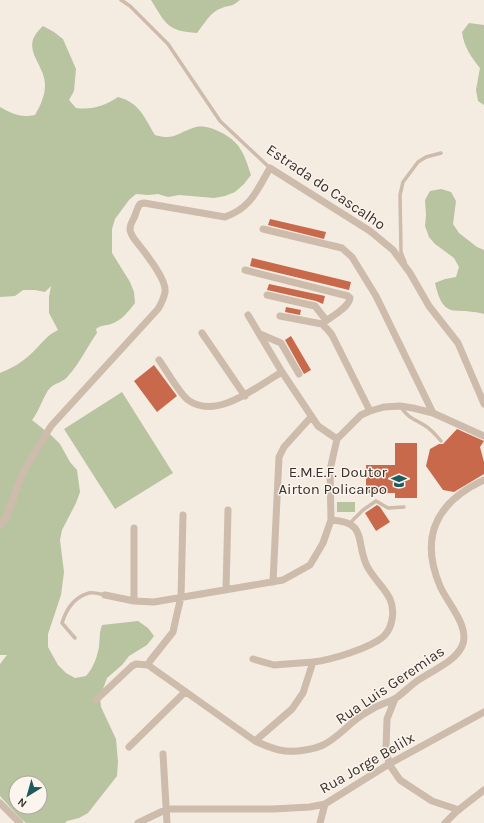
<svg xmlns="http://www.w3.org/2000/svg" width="484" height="823" viewBox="0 0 484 823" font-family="Karla,sans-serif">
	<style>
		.green { fill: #b8c4a0; fill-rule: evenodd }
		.building { fill: #c8694b }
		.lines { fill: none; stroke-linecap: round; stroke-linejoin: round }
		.lane { stroke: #cdbbac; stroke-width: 3.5 }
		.street { stroke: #cdbbac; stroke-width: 7 }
		.labels { text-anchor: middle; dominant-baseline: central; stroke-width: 3; stroke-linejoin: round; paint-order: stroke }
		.street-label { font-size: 15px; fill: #3b302b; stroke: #fbf5ee }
		.poi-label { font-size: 15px; fill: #3b302b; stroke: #fbf5ee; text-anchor: end }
	</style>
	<rect width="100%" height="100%" fill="#f4ebe1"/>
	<path class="green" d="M151,0h89c-10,8 -8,4 -18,8 -11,3 -18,16 -25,25 -30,-2 -31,-9 -46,-33z
		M469,23l15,2v80l-6,-4 -2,-11 4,-22c-9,-11 -16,-21 -18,-36z
		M43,26l11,6 9,7 13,30 -2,22 -5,9 7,8c17,2 28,-2 42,-11 22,6 26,20 37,38 20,6 23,-3 41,-8 13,-3 36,9 43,20 6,8 9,19 12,28l-7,9 -9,8 -10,4 -11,2 -35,-3 -11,2 -10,-3 -10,1 -12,-1 -7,6 -14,19 -3,10v24l18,29 4,10 1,11c-6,8 -14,18 -24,21 -7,2 -10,1 -15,5l1,4c-10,14 -17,30 -29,43 -4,6 -13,7 -18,12 -6,6 -11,24 -18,32l20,16 8,8 10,18 7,8 3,22 -4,11 -14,27 -2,10 4,32 -3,23 -13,39v13l10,18 8,8 9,5 11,-2c7,-8 11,-18 13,-29 1,-8 0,-14 3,-22l36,-4 10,7 6,8 -7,9 -18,11 -7,9 -15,13 -7,19 1,10 15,32 2,23 -1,14 -29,37 -9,5 -12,3 -2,2h-39l-7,-6 -19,-21v-132l7,-9h-7v-282c13,-5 24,-12 34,-22 9,-9 12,-15 24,-21l-9,-17v-16l2,-11 -6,6 -10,-2h-12l-8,6 -15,1v-190c13,7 20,11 35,8 5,-8 10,-20 10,-29 1,-23 -28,-37 -2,-60zM16,783h24v24h-24z
		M441,189l10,3 5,9 -3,23 6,9 18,14 7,3v64c-29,-8 -40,8 -49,-31l10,-4 11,-2 3,-10 -5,-9 -19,-14 -6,-7 -4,-11 1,-11 -1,-15 5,-9z
		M122,392l51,81 -58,36 -51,-80z
		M337,502h18v10h-18z"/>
	<path class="building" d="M270,219l56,13 -2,7 -56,-14z
		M252,258l99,24 -2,8 -99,-24z
		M269,284l56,12 -2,8 -7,-3 -49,-11z
		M286,307l15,3 -1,5 -15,-3z
		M291,336l20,34 -7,4 -19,-34z
		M154,365l23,31 -20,16 -23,-31z
		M457,429l27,12 -4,6 4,15v12l-30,18 -11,-2 -17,-24 4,-17 9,-5h4z
		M395,443h22v55h-22v-5h-29v-28h29z
		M377,505l3,2 10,15 -14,9 -11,-18z"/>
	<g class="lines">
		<path class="lane" d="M121,0l9,6 38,38 52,77 50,47
			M405,262l-4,-10 -1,-57 3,-13 15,-20 8,-5 15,-4
			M401,407c6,10 13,12 23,18 7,4 12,10 17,16
			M350,523l13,-13 13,-9 12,7 16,-1
			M75,638l-13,-15c4,-13 12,-26 27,-30 5,-1 11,1 16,2"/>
		<path class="street" d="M263,229l79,19 10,9 24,39 57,117
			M245,270l103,26 2,2c-1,10 -20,19 -28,26
			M267,295l48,11 11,14
			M248,315l34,57
			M280,316l42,8
			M322,324l6,6 4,5 38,76
			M202,333l43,63
			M260,334l21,9 18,31
			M159,360c8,11 20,33 29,40 29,21 69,-14 94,-28l36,54 19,13
			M0,526l6,-8 17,-46 28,-46 107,-117c3,-5 6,-11 7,-17 2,-12 -19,-38 -26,-47 -4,-5 -9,-10 -9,-16 0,-5 2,-7 4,-11 2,-5 3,-10 6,-14l4,-1 81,14c26,-9 32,-27 45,-49l100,63 23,19 17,23 19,33 29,37 26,61
			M134,528v73
			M273,582l6,-125 5,-10 27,-30
			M226,590l2,-80
			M105,595l29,6 20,1 129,-22 27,-15 13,-22 8,-23 -1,-50 7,-31 24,-24 9,-4 14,-4 16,-1 13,2 20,5 51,23
			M253,659l21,6 39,-3
			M148,665l2,-4 23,-29 3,-14 5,-21 2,-82
			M395,699l-8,20 -1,29 3,16 11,16 32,21 27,9
			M96,700l36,-34 4,-2 12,1 107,76c18,8 30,13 50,9 6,-1 15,-3 20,-6 13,-7 22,-18 33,-26 5,-4 11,-7 16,-10 7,-4 15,-6 22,-10 7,-5 14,-12 21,-17 14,-10 38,-19 45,-35 9,-19 -15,-43 -22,-60 -21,-50 -3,-84 44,-106
			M255,741l37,-32 11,-16 10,-31c18,-2 58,-14 71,-26 9,-9 11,-26 6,-37 -6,-12 -17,-21 -23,-33 -12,-25 1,-44 -36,-46
			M129,747l56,-55
			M163,754l4,69
			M0,803l20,20
			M138,823l29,-14h106l37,-2 15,-3 64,-40 95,-52
			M320,823l5,-19
			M445,823l12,-12 27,-21"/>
	</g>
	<defs>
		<symbol id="school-bare" viewBox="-9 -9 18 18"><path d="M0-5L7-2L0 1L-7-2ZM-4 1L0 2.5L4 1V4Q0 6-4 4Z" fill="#1f5a5e" stroke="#fbf5ee" stroke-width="2.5" paint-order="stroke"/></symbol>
	</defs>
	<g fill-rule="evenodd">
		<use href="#school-bare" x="388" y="470" width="22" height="22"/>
	</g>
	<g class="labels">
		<g class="street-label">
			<text transform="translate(326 187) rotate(34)">Estrada do Cascalho</text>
			<text transform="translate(390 685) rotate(-34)">Rua Luis Geremias</text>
			<text transform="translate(367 763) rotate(-30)">Rua Jorge Belilx</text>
		</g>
		<g class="poi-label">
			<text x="387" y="472">E.M.E.F. Doutor<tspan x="387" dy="17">Airton Policarpo</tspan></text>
		</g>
	</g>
	<g transform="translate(28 795) rotate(217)"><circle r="19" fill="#fbf5ee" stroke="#aea6a0"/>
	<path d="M0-3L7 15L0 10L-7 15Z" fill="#1f5a5e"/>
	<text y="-6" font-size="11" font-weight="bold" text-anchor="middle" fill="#3b302b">N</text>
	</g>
</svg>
